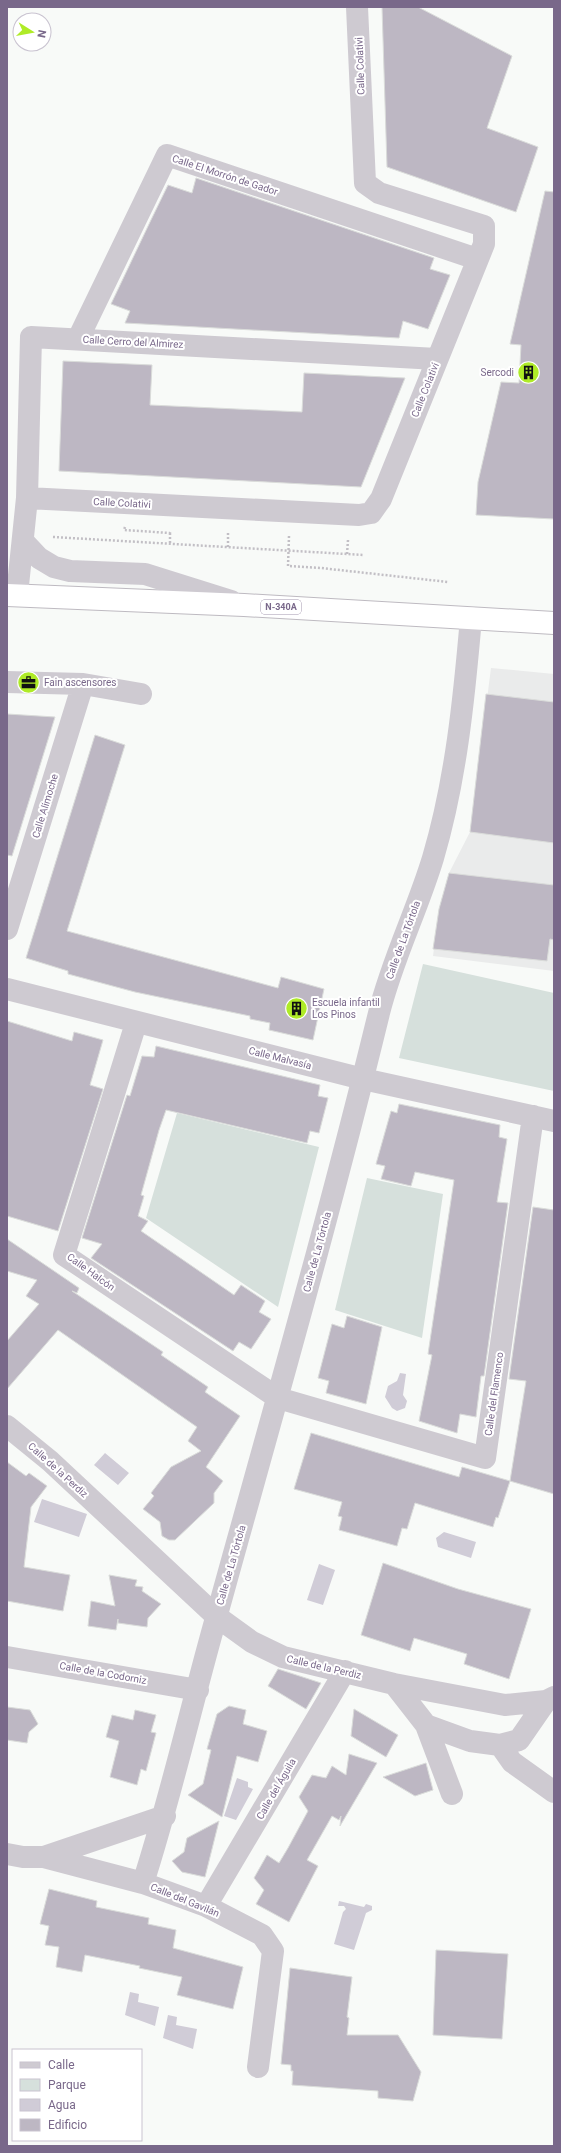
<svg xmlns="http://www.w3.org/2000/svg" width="561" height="2153" viewBox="0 0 561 2153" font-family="Roboto,sans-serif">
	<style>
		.built { fill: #eaebeb }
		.green { fill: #d6e0dc }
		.water { fill: #d0ccd7 }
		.building { fill: #bdb7c3; stroke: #dadcda }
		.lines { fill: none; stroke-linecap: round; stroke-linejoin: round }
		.highway-casing { stroke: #bebac1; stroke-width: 24 }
		.path { stroke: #c2bfc5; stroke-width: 2.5; stroke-dasharray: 2 2; stroke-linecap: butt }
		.minor { stroke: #cecad1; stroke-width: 22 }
		.highway { stroke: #fff; stroke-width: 22 }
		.labels { text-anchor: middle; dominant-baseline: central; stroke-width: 4; stroke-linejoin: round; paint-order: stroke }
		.shield { fill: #fff; stroke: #a195ad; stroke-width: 1 }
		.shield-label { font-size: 9px; font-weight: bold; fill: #79688a }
		.street-label { font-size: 10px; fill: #79688a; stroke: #fff }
		.poi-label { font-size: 10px; fill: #79688a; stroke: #fff; text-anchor: start }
	</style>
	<rect width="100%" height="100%" fill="#f8faf8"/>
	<path class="built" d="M491,668l63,6v297l-121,-15 6,-47 10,-36 21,-41z"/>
	<path class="green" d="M423,964l131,29v98l-155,-33z
		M177,1113l142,34 -41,160 -132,-89z
		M367,1178l76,16 -21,144 -87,-28z"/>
	<path class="water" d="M400,1373l6,1 -3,21 4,6 -2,7 -8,3 -5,-3 -7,-11 3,-11 9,-5z
		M105,1453l24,20 -11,12 -24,-20z
		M42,1499l45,15 -8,23 -45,-15z
		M444,1532l32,10 -5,16 -33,-11 -2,-9z
		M319,1564l16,6 -12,35 -16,-5z
		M237,1778l11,4v5l5,2 -17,31 -12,-4z
		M339,1901l25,6 2,-3 6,2v4l-6,3 -12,37 -20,-6 9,-32 3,-3 -2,-3h-6z
		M130,1992l9,2 -1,8 21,5 -4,19 -30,-11z
		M168,2015l9,2 -1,8 21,4 -4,20 -30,-11z"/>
	<path class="building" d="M382,7h36l94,49 -25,72 51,19 -22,65 -129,-45z
		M196,178l238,80 -4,11 20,6 -22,54 -25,-8 -4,17 -274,-15 5,-12 -19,-7 39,-82 18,-37 24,8z
		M545,191l9,1v327l-78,-4 2,-33 23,-100 18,1 2,-38 -11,-1z
		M63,361l89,4 -2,40 152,7 2,-39 101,5 -44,109 -302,-16z
		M486,694l68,8v141l-84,-11z
		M7,714l48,3 -43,139 -5,-1z
		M95,735l30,10 -58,186 211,57 3,-11 43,12 -11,51 -44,-10 1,-7 -20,-4v-3l-115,-24 -67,-18v-3l-42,-13z
		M449,873l105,12v55l-4,-1 -3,22 -114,-12 6,-40z
		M7,1021l65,20 2,-9 29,8 -13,45 13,4 -45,142 -51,-15z
		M156,1046l164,39 -2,11 10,2 -9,35 -9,-2 -3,12 -141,-33 -7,20 -18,65 3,1 -6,20 10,5 -7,10 93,64 7,-10 24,16 -6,11 12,7 -20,30 -12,-7 -6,9 -142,-93 11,-14 -20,-6 45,-143 3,1 12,-40 12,1z
		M399,1104l101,21 -1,12 8,2 -10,63 11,1 -24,173h-3l-5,41 -16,-3 -3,19 -38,-12 13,-66 -4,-1 26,-174 -39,-8 -4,14 -30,-7 4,-13 -9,-2 15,-53 6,2z
		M533,1207l21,3v284l-44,-13 16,-100 -17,-2z
		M7,1239l72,49 -2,5 -5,-2 91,61 -2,3 47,32 -3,5 35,24 -34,51 17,14 -9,12v10l-39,37h-6l-7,-4 -2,-14 -17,-13 11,-13 -3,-3 20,-26 30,-16 -13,-10 9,-14 -139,-97 -51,59v-48l32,-37 -13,-8 11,-16 -30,-9z
		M347,1316l35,11 -16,77 -40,-11 3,-12 -11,-3 14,-54 12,4z
		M311,1433l148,44 3,-10 48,14 -12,37 -2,-1 -3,10 -78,-24 -8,26 -5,-1 -5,18 -58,-16 3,-13 -4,-1 4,-14 -48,-13z
		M7,1462l19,14 3,-3 18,13 -16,21 -7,60 46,8 -7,36 -56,-10z
		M383,1563l75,26 73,20 -22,70 -45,-15 3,-10 -53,-16 -4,13 -49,-16z
		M109,1575l28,5 -2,6 8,1 -1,4 19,13 -13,14 -1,9 -29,-4v-4l-2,11 -28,-4 3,-25 24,5z
		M278,1669l43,14 -15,26 -38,-23z
		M229,1706l17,4 -3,14 24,7 -9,31 -21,-6 -15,61 -34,-22 15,-11 8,-34 -4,-1 10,-35z
		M7,1707l23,3 8,14 -9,8 -2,11 -20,-3z
		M354,1709l44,26 -12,22 -35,-21z
		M135,1710l21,5 -5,17 5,1 -10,38 -5,-2 -4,16 -27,-8 9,-36 -13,-4 6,-22 21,5z
		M349,1754l28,9 -37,63 1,-10 -2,4 -7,-4 -25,44 11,6 -29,56 -33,-18 8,-14 -10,-12 13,-23 12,8 9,-15 20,-37 -9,-14 13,-22 14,3 6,-12 14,9z
		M426,1763l7,27 -18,6 -32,-19z
		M219,1821l-14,56 -23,-5 -10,-11 12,-9 3,-14z
		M49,1889l48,12 -1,6 53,11 -1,6 28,6 -3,18 70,19 -10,42 -56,-14 5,-18 -43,-9 1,-2 -55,-11 -3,17 -26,-5 3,-20 -14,-2 4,-19 -9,-2z
		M436,1950l72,4 -6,85 -69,-4z
		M290,1968l62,9 -5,40 2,1 -2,17h51l23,37 -8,29 -35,-3v-7l-86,-6 1,-14h-2v-6l-10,-1z"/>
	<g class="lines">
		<defs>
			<path id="highway" d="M7,595l237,10 310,18"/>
		</defs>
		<use href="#highway" class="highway-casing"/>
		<path class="path" d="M125,527l-1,3 46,3v-2
			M289,536l-1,30 33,2 127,14
			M53,537l311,18
			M170,543v-10
			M228,547v-14
			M347,554l1,-14"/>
		<path class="minor" d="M78,339l89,-184 310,104
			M27,498l332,17 12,-2 10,-14 103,-255v-18l-105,-33 -14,-10 -8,-176
			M23,541l16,17 15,9 16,4 75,3 86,27
			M17,595l10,-97 4,-161 406,22
			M7,682l76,2 58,10
			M7,929l76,-245
			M7,989l356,90 191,42
			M136,1023l-72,232 214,143 207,60 48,-342
			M7,1426l43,35 166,155 36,26 31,15 111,27 111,21 41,-4 8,-4
			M7,1657l191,33
			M394,1684l32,41 44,16 30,4 19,-5 27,-39
			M426,1725l26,69
			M500,1745l12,17 42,30
			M7,1854l16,3h21l121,-41
			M44,1857l99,26 63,23 56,29 11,16 -15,116
			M143,1883c29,-90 49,-181 75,-272 55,-199 112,-397 161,-598 13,-53 38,-102 54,-155 23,-78 31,-159 38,-240
			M206,1906l139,-235"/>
		<use href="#highway" class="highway"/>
	</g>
	<defs>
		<symbol id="building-disc" viewBox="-11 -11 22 22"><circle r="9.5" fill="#afeb27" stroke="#fff"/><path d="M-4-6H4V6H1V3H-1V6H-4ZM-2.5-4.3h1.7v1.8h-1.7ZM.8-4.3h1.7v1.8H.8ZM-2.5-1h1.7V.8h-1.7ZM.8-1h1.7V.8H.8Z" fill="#111"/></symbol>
		<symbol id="office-disc" viewBox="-11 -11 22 22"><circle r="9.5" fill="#afeb27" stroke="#fff"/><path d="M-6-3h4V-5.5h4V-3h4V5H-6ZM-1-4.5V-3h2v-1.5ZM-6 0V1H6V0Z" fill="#111"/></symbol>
	</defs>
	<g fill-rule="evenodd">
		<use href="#building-disc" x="516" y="360" width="25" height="25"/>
		<use href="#office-disc" x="16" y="670" width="25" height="25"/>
		<use href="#building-disc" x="284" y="996" width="25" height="25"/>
	</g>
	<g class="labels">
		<rect class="shield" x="261" y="600" width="40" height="14" rx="3"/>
		<g class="shield-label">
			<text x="281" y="607">N-340A</text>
		</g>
		<g class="street-label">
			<text transform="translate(360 66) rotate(-92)">Calle Colativi</text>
			<text transform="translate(225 175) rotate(18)">Calle El Morrón de Gador</text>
			<text transform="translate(133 342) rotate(3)">Calle Cerro del Almirez</text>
			<text transform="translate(425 390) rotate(-68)">Calle Colativi</text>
			<text transform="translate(122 503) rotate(3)">Calle Colativi</text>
			<text transform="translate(45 806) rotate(-73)">Calle Alimoche</text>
			<text transform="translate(403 940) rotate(-70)">Calle de La Tórtola</text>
			<text transform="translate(280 1058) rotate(14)">Calle Malvasía</text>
			<text transform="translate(317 1252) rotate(-75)">Calle de La Tórtola</text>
			<text transform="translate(91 1272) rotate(36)">Calle Halcón</text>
			<text transform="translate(494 1394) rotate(-82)">Calle del Flamenco</text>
			<text transform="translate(58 1470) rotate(42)">Calle de la Perdiz</text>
			<text transform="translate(231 1565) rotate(-74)">Calle de La Tórtola</text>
			<text transform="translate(324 1667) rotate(13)">Calle de la Perdiz</text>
			<text transform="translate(103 1673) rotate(10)">Calle de la Codorniz</text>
			<text transform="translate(276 1789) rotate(-60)">Calle del Águila</text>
			<text transform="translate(185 1900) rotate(22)">Calle del Gavilán</text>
		</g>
		<g class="poi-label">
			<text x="514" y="372" text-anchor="end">Sercodi</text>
			<text x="44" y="682">Fain ascensores</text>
			<text x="312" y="1002">Escuela infantil<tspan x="312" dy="12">Los Pinos</tspan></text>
		</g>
	</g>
	<rect width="561" height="2153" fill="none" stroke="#79688a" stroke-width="16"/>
	<rect x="12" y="2049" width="130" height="92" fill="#ffffff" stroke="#c9c3d0"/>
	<rect x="20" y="2062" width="20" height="6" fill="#cecad1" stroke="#c9c3d0"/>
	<text x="48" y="2069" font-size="12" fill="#79688a">Calle</text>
	<rect x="20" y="2079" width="20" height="12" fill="#d6e0dc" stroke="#c9c3d0"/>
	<text x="48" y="2089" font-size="12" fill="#79688a">Parque</text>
	<rect x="20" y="2099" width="20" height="12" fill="#d0ccd7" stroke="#c9c3d0"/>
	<text x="48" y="2109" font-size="12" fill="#79688a">Agua</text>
	<rect x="20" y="2119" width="20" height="12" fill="#bdb7c3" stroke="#c9c3d0"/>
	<text x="48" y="2129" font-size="12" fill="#79688a">Edificio</text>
	<g transform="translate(32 32) rotate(101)"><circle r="19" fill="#ffffff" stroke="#c9c3d0"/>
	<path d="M0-3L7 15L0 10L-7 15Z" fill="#afeb27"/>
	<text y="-6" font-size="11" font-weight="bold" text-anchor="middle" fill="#79688a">N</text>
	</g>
</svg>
